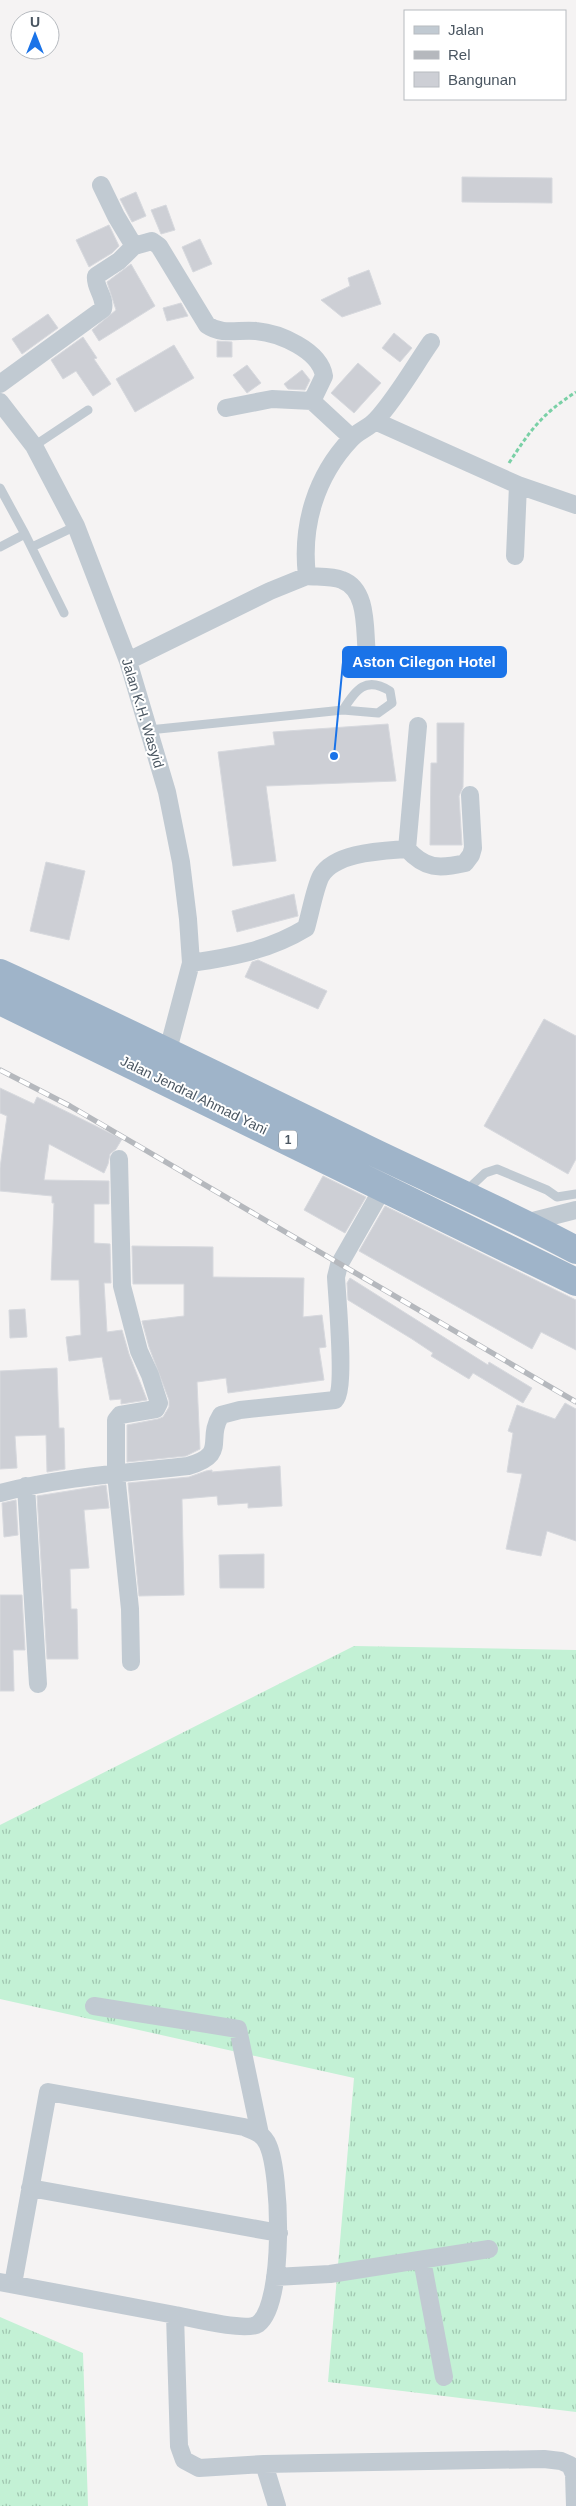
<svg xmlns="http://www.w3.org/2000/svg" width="576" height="2506" viewBox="0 0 576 2506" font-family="Arial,sans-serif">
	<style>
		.grass { fill: url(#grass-tufts) }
		.building { fill: #cdcfd5; stroke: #d7d9de }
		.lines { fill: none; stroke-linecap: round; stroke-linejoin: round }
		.path { stroke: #7ad0a6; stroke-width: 3; stroke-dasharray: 4 2.5; stroke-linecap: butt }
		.service { stroke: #c1cad2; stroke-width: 9 }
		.minor { stroke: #c1cad2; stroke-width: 18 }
		.trunk { stroke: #9fb4c9; stroke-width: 28 }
		.rail-casing { stroke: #b5b8bd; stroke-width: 5.5 }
		.rail { stroke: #fff; stroke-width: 4; stroke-dasharray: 11; stroke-linecap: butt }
		.labels { text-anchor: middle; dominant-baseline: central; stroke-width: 4; stroke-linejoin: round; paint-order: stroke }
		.shield { fill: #fff; stroke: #808990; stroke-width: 1 }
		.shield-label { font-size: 12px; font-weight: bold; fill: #4a5661 }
		.street-label { font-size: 14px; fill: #4a5661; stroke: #fff }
		.leader { fill: none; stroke: #1a73e8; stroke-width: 2 }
		.callout-dot { fill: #1a73e8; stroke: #fff; stroke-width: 2 }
		.callout { fill: #1a73e8; stroke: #1a73e8; stroke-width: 2 }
		.callout-label { font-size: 15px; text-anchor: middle; font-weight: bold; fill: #fff }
	</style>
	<defs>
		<pattern id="grass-tufts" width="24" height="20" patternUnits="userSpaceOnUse" patternTransform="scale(1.25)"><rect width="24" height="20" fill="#c3f1d5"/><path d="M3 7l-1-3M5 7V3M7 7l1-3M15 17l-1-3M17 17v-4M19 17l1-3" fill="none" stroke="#a0c6b0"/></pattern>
	</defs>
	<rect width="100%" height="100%" fill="#f5f3f3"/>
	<path class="grass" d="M354,1646l222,4v762l-248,-30 26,-304 -354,-79v-174z
		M0,2317l83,36 5,153h-88z"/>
	<path class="building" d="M462,177l90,1v25l-90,-1z
		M136,192l10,24 -14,6 -12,-23z
		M166,205l9,25 -14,4 -10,-24z
		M109,225l10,21 -7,7 -23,14 -13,-27z
		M200,239l12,25 -19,8 -11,-25z
		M131,264l24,42 -56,35 -7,-11 24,-20 -9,-28z
		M369,270l12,34 -39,13 -21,-17 29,-14 -2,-8z
		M181,303l7,13 -21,5 -4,-13z
		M48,314l10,14 -36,26 -10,-15z
		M394,333l18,15 -12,14 -18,-14z
		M83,337l14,21 -3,1 17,25 -18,12 -17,-25 -13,8 -12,-19z
		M217,341l15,1v15h-15z
		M174,345l20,33 -59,34 -19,-33z
		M358,363l23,20 -27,30 -23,-20z
		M247,365l14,18 -14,10 -14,-18z
		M302,370l8,10 -5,10 -17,-1 -4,-5z
		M437,723h27l-1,64 -4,9 3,49h-32l1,-82h6z
		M388,724l8,57 -130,5 10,75 -43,5 -15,-114 57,-7 -2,-13z
		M46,862l39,9 -16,69 -39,-9z
		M294,894l4,22 -61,16 -5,-21z
		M258,960l69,31 -9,18 -73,-32 7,-15z
		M544,1019l32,17v123l-8,15 -84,-48z
		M0,1088l34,16 3,-7 85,42 -6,10 -6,5 -2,10 -4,9 -55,-29 -5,36 65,1v23h-15v39l16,1 1,39h-7l3,49 15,-2 7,24 18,46 -26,4v-5l-11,1 -8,-43 -33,4 -3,-24 15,-2 -2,-55h-28l3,-77h-2v-7l-52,-5v-23l7,-52 -7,-3z
		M323,1176l43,21 -21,36 -41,-23z
		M385,1206l191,94v50l-35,-18 -9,17 -173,-98z
		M132,1246l81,1v30l91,1 -1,39 19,-2 4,32 -7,1 5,32 -96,13 -2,-15 -29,4 3,67 -14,7 -59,6v-37l31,-6 5,-2 6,-10v-7l-20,-53 -7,-26 42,-5v-32h-51z
		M350,1278l138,87 1,-3 43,26 -9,15 -50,-30 -4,6 -38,-23 2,-3 -21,-14 -64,-39 -1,-17z
		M25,1309l2,28 -17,1 -1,-28z
		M57,1368l2,60h5l1,41 -18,3 -1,-37 -31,1 2,32 -17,1v-98z
		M565,1403l11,6v132l-29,-10 -6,25 -35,-7 16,-75 -15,-2 6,-39 -5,-2 9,-26 38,14z
		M280,1466l2,40 -34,2v-5l-30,2 -1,-9 -35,3 2,96 -45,1 -11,-113 61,-6 17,-6 6,-1v2z
		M106,1485l3,23 -25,2 5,58 -19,1 1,40h6l1,50h-31l-10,-163z
		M16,1500l2,35 -14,2 -2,-34z
		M264,1554v34h-44l-1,-33z
		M0,1595h22l3,55h-12l1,41h-14z"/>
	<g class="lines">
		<path class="path" d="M509,463c22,-34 33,-49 67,-71"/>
		<path class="service" d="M34,446l54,-36
			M0,488l25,46 39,79
			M0,547l25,-13
			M32,547l44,-21
			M149,730l194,-20 35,3 14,-10 -2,-12c-24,-15 -34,-2 -47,19
			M465,1192l20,-19 12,-4 50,21 10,7 19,-3"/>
		<path class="minor" d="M101,185l15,31 18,30
			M0,384l103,-75c3,-12 -9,-22 -7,-33l23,-15 15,-15 18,-5 7,5 48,79c16,11 32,4 49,6 23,2 64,19 68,45l-12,25 40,37
			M0,402l34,44 42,80 52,135 39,131 14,70 7,57 3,44 -23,87
			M226,408l46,-9 40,2
			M375,421l143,64 -3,71
			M518,485l58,20
			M307,576c11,1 25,0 35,4 27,10 22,51 25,74
			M128,661l142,-70 37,-15c-6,-51 9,-100 44,-137 7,-8 18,-11 25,-19 21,-23 37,-52 55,-78
			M407,849c18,20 32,20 58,14l6,-8 2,-7 -3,-53
			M191,963c41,-6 79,-13 115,-35 4,-13 9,-41 15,-52 14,-24 61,-25 86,-27l11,-123
			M119,1159l3,127 17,65 11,24 9,28 -3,6 -36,6 -4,5v54l14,135 1,53
			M525,1223l51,-13
			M26,1486l12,198
			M0,1493c61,-16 125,-20 188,-27 41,-12 17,-26 33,-51l19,-5 95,-10c11,-10 2,-103 1,-123l3,-12 45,-79
			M94,2006l144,23 22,105
			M30,2188l249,45
			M422,2260l22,117
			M275,2277l55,-3 159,-25
			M0,2282l175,33 4,131 5,14 15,8 65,-4 280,-5 17,2 9,4 4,9 1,32
			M13,2284l35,-192 196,35c10,4 20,7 24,18 13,29 17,159 -10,179 -12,8 -67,-6 -83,-9
			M264,2464l13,42"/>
		<path class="trunk" d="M0,973c123,56 244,116 365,175 70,34 142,65 211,102
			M0,1001l576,281"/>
		<defs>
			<path id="rail" d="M0,1070l70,36 506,296"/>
		</defs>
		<use href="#rail" class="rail-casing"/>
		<use href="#rail" class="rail"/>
	</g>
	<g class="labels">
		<rect class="shield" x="279" y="1130.5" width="18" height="19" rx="4"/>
		<g class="shield-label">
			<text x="288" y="1140">1</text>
		</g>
		<g class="street-label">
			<text transform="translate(143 713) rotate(73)">Jalan K.H. Wasyid</text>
			<text transform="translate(194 1095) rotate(26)">Jalan Jendral Ahmad Yani</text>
		</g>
	</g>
	<path class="leader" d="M334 756L343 662"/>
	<circle class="callout-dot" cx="334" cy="756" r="5"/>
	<rect class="callout" x="343" y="647" width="163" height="30" rx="5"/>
	<g class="callout-label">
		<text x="424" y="667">Aston Cilegon Hotel</text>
	</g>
	<rect x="404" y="10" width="162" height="90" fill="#ffffff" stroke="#b7bbc0"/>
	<rect x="414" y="26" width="25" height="8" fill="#c1cad2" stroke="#b7bbc0"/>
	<text x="448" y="35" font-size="15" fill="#4a5661">Jalan</text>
	<rect x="414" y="51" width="25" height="8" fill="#b5b8bd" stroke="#b7bbc0"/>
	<text x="448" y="60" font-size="15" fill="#4a5661">Rel</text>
	<rect x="414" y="72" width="25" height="15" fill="#cdcfd5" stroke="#b7bbc0"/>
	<text x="448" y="85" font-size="15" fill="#4a5661">Bangunan</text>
	<g transform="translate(35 35)"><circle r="24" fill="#ffffff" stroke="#b7bbc0"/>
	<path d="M0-4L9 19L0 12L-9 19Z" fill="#1a73e8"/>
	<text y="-8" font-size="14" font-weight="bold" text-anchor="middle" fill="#4a5661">U</text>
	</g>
</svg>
